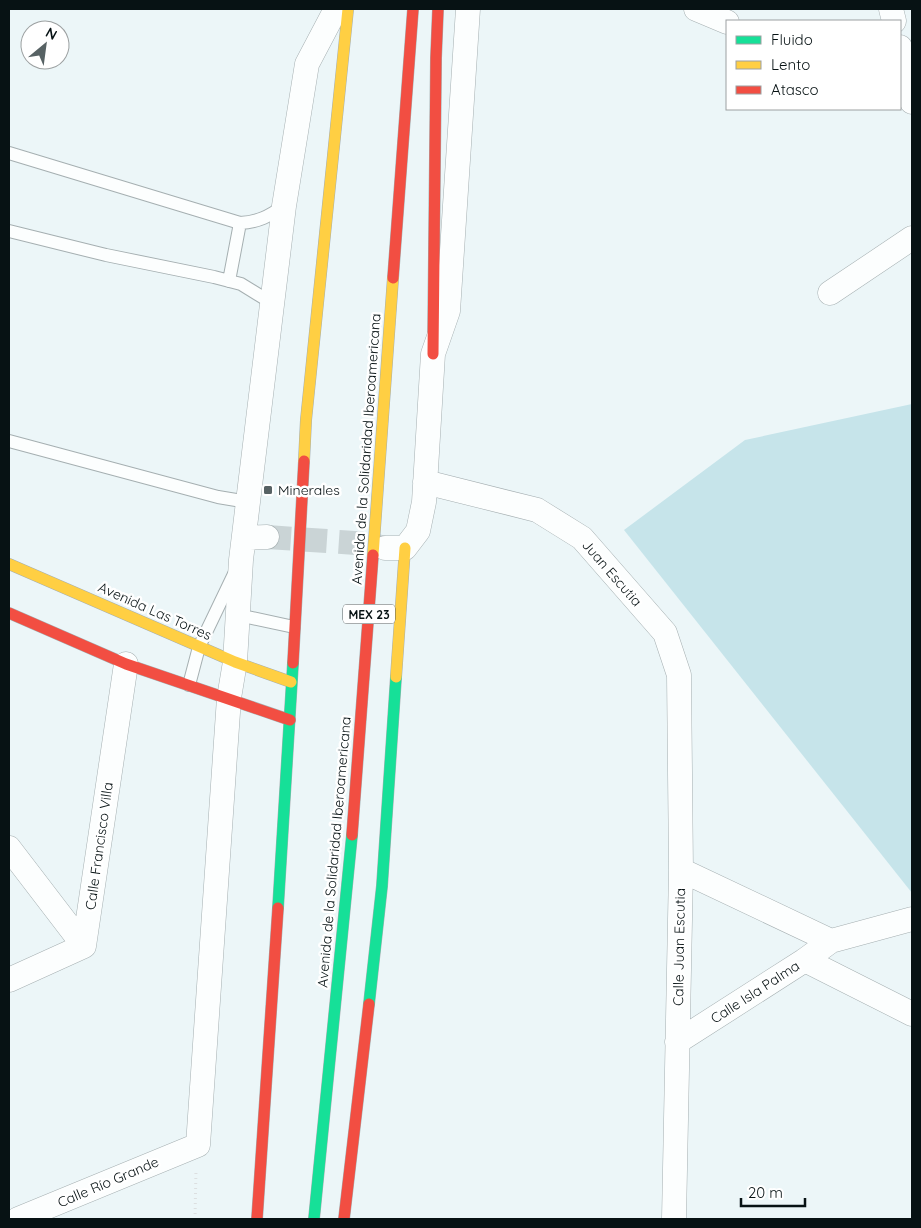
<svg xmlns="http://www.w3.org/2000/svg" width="921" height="1228" viewBox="0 0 921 1228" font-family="Quicksand,sans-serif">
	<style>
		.green { fill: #c6e4ea }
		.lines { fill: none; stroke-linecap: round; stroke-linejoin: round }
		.street-tunnel { stroke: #cad4d6; stroke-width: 24; stroke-dasharray: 24 12; stroke-linecap: butt }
		.lane-casing { stroke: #a5afb1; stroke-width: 14 }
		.street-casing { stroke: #a5afb1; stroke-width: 25 }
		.fast-casing { stroke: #a5afb1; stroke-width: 12 }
		.slow-casing { stroke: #a5afb1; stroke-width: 12 }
		.jam-casing { stroke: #a5afb1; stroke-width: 12 }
		.path { stroke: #dcdfe0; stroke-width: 3; stroke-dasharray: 1 4; stroke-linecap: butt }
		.lane { stroke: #fcfefe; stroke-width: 12 }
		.street { stroke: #fcfefe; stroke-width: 24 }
		.fast { stroke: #16e098; stroke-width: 11 }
		.slow { stroke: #ffcf43; stroke-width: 11 }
		.jam { stroke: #f24e42; stroke-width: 11 }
		.poi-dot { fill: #576264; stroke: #fff; stroke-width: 2 }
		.labels { text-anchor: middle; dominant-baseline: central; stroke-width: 5; stroke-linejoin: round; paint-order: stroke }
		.shield { fill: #fff; stroke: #51595a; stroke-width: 1 }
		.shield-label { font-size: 12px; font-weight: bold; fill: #071214 }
		.street-label { font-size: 14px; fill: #071214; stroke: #fff }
		.poi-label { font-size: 14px; fill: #071214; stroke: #fff; text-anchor: start }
	</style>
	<rect width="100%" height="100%" fill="#ecf6f8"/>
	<path class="green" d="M912,404v489l-288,-363 121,-90z"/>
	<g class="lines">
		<path class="street-tunnel" d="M267,537l103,7 15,4"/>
		<defs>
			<path id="lane" d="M9,153l231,70c19,-1 29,-7 44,-17
				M9,231l97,24 108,22 27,7 31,19
				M229,281l11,-58
				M9,441l209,56 30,5
				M238,615l56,12
				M189,685l10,-38 35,-73"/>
			<path id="street" d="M696,9l31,13
				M891,9l3,12
				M900,47l12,55
				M830,293l82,-55
				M425,482l112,28 45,28 83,95 14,42 2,195 -7,349
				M244,538l23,-1
				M385,548h20l13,-17 6,-29 9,-148 15,-43 20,-302
				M9,848l75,98
				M681,870l150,71
				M805,960l107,54
				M9,980l75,-34 42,-282
				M677,1042l128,-82 26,-19 81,-22
				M18,1219l180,-74 31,-447 6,-36 6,-102 7,-58 36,-296 23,-142 29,-55"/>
			<path id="fast" d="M278,908l15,-245
				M369,1004l13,-118 14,-209
				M314,1219l38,-384"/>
			<path id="slow" d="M304,461l2,-41 42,-411
				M373,555l20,-277
				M9,564l226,98 56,20
				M396,677l9,-129"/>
			<path id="jam" d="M393,278l20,-269
				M433,354l3,-296 2,-49
				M9,613l117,51 164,56
				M293,663l11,-202
				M352,835l21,-280
				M257,1219l21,-311
				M344,1219l25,-215"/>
		</defs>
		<use href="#lane" class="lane-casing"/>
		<use href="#street" class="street-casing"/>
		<use href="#fast" class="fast-casing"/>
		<use href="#slow" class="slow-casing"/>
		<use href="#jam" class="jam-casing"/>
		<path class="path" d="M195,1219l1,-49"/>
		<use href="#lane" class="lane"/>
		<use href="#street" class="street"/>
		<use href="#fast" class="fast"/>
		<use href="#slow" class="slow"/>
		<use href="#jam" class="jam"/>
	</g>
	<rect class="poi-dot" x="263" y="485" width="10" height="10" rx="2.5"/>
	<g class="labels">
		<rect class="shield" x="343" y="604.5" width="52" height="19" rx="4"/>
		<g class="shield-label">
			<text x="369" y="614">MEX 23</text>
		</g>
		<g class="street-label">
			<text transform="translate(366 449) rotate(-86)">Avenida de la Solidaridad Iberoamericana</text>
			<text transform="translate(612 573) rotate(49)">Juan Escutia</text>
			<text transform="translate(155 611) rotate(24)">Avenida Las Torres</text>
			<text transform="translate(99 846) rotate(-82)">Calle Francisco Villa</text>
			<text transform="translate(334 852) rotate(-85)">Avenida de la Solidaridad Iberoamericana</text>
			<text transform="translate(679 947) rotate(-89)">Calle Juan Escutia</text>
			<text transform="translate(755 992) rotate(-33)">Calle Isla Palma</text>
			<text transform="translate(108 1182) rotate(-23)">Calle Río Grande</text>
		</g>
		<g class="poi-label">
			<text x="278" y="490">Minerales</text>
		</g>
	</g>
	<rect width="921" height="1228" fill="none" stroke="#071214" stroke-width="20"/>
	<rect x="726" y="20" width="175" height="90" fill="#ffffff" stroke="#9ca0a1"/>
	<rect x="736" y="36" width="25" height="8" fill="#16e098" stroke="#9ca0a1"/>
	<text x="771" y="45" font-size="15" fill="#071214">Fluido</text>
	<rect x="736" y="61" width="25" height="8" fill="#ffcf43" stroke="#9ca0a1"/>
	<text x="771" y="70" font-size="15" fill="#071214">Lento</text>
	<rect x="736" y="86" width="25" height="8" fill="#f24e42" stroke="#9ca0a1"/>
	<text x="771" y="95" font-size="15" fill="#071214">Atasco</text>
	<g transform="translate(45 45) rotate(29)"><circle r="24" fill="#ffffff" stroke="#9ca0a1"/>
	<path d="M0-4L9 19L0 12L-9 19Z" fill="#576264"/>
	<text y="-8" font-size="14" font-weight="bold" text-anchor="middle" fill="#071214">N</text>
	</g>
	<path d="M741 1198v8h64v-8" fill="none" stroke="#071214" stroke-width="2.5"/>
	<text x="748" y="1198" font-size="15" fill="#071214" stroke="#ffffff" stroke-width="4" paint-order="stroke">20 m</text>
</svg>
